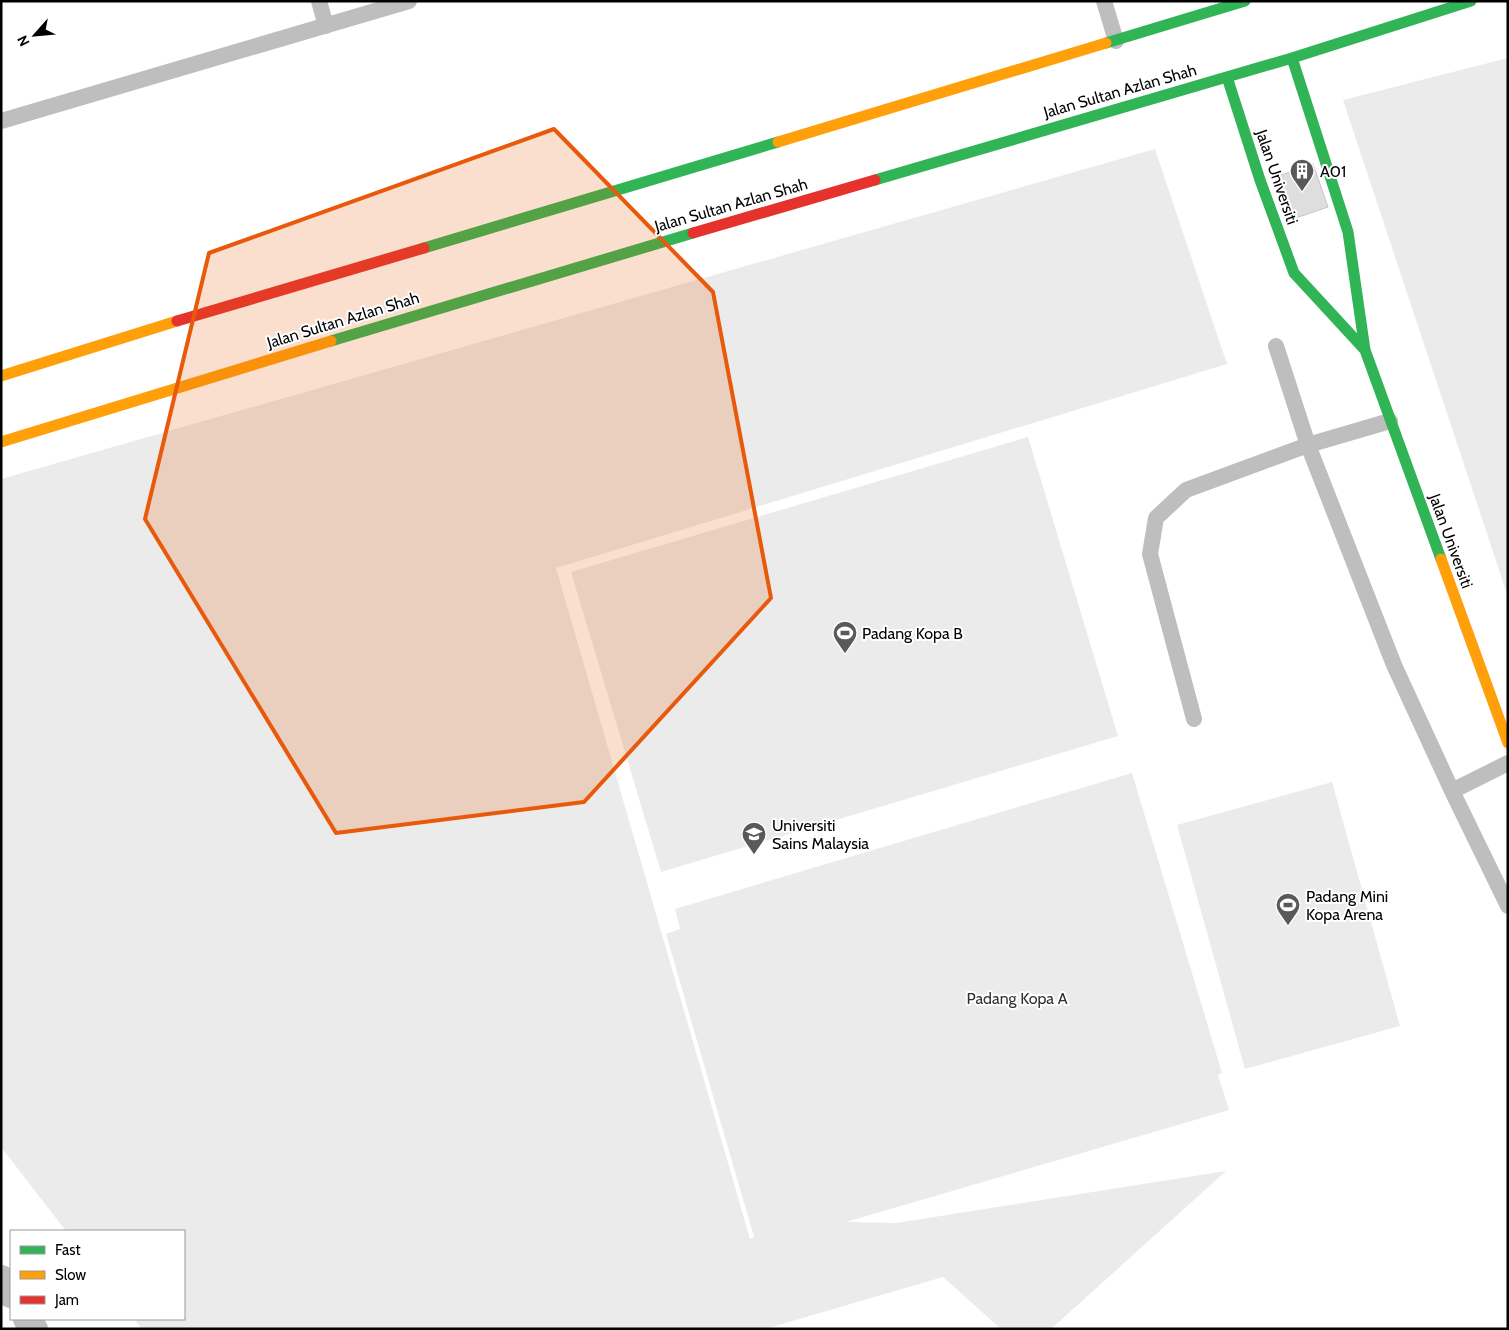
<svg xmlns="http://www.w3.org/2000/svg" width="1509" height="1330" viewBox="0 0 1509 1330" font-family="Cabin,sans-serif">
	<style>
		.green { fill: #ebebeb }
		.building { fill: #dedede; stroke: #c6c6c6 }
		.lines { fill: none; stroke-linecap: round; stroke-linejoin: round }
		.lane { stroke: #bebebe; stroke-width: 16 }
		.street { stroke: #bebebe; stroke-width: 28 }
		.fast { stroke: #30b455; stroke-width: 11 }
		.slow { stroke: #ff9f0a; stroke-width: 11 }
		.jam { stroke: #e5322d; stroke-width: 11 }
		.marked { fill: #e8590c; fill-opacity: 0.2; stroke: #e8590c; stroke-width: 4; stroke-linejoin: round }
		.labels { text-anchor: middle; dominant-baseline: central; stroke-width: 4; stroke-linejoin: round; paint-order: stroke }
		.street-label { font-size: 16px; fill: #000; stroke: #fff }
		.poi-label { font-size: 16px; fill: #000; stroke: #fff; text-anchor: start }
		.park-label { font-size: 16px; fill: #313131; stroke: #fff }
	</style>
	<rect width="100%" height="100%" fill="#fff"/>
	<path class="green" d="M1508,58v539l-165,-497z
		M1155,149l72,215 -671,204 194,671 4,-2 -88,-303 14,-5 -5,-20 457,-136 90,300 -4,2 11,35 -383,112 50,1 330,-52 -175,158h-50l-58,-52 -178,52h-623l-8,-10h50v-88h-118l-65,-84v-668z
		M1028,437l90,299 -457,136 -90,-300z
		M1332,782l68,244 -155,43 -68,-244z"/>
	<path class="building" d="M1313,164l15,43 -38,13 -15,-43z"/>
	<g class="lines">
		<path class="lane" d="M319,1l7,25
			M1104,1l12,40
			M1,121l408,-120
			M1276,346l32,99 86,220 58,126
			M1194,719l-44,-165 6,-36 30,-28 122,-45 82,-24
			M1508,763l-56,28 56,115"/>
		<path class="street" d="M1,1279l10,15
			M27,1319l7,10"/>
		<path class="fast" d="M1106,43l139,-42
			M1292,58l56,174 17,118 76,209
			M1227,77l33,103 34,93 71,77
			M875,180l417,-122 179,-57
			M424,248l354,-106
			M331,341l362,-108"/>
		<path class="slow" d="M778,142l328,-99
			M1,376l176,-55
			M1,442l330,-101
			M1441,559l67,184"/>
		<path class="jam" d="M693,233l182,-53
			M177,321l247,-73"/>
	</g>
	<path class="marked" d="M554,129l159,163 58,306 -187,204 -248,31 -191,-314 64,-266z"/>
	<defs>
		<symbol id="building-pin" viewBox="-11 -11 22 30"><path d="M0 17L-7.5 6A9.5 9.5 0 1 1 7.5 6Z" fill="#595959" stroke="#fff"/><path d="M-4-6H4V6H1V3H-1V6H-4ZM-2.5-4.3h1.7v1.8h-1.7ZM.8-4.3h1.7v1.8H.8ZM-2.5-1h1.7V.8h-1.7ZM.8-1h1.7V.8H.8Z" fill="#fff"/></symbol>
		<symbol id="stadium-pin" viewBox="-11 -11 22 30"><path d="M0 17L-7.5 6A9.5 9.5 0 1 1 7.5 6Z" fill="#595959" stroke="#fff"/><path d="M0-5a6.5 5 0 1 0 0 10a6.5 5 0 1 0 0-10ZM-3.5-1.8h7v3.6h-7Z" fill="#fff"/></symbol>
		<symbol id="university-pin" viewBox="-11 -11 22 30"><path d="M0 17L-7.5 6A9.5 9.5 0 1 1 7.5 6Z" fill="#595959" stroke="#fff"/><path d="M0-5L7-2L0 1L-7-2ZM-4 1L0 2.5L4 1V4Q0 6-4 4Z" fill="#fff"/></symbol>
	</defs>
	<g fill-rule="evenodd">
		<use href="#building-pin" x="1288" y="157" width="28" height="38"/>
		<use href="#stadium-pin" x="831" y="619" width="28" height="38"/>
		<use href="#university-pin" x="740" y="820" width="28" height="38"/>
		<use href="#stadium-pin" x="1274" y="891" width="28" height="38"/>
	</g>
	<g class="labels">
		<g class="street-label">
			<text transform="translate(1120 91) rotate(-16)">Jalan Sultan Azlan Shah</text>
			<text transform="translate(1277 177) rotate(71)">Jalan Universiti</text>
			<text transform="translate(731 205) rotate(-16)">Jalan Sultan Azlan Shah</text>
			<text transform="translate(343 320) rotate(-17)">Jalan Sultan Azlan Shah</text>
			<text transform="translate(1451 541) rotate(70)">Jalan Universiti</text>
		</g>
		<g class="poi-label">
			<text x="1320" y="171">A01</text>
			<text x="862" y="633">Padang Kopa B</text>
			<text x="772" y="825">Universiti<tspan x="772" dy="18">Sains Malaysia</tspan></text>
			<text x="1306" y="896">Padang Mini<tspan x="1306" dy="18">Kopa Arena</tspan></text>
		</g>
		<g class="park-label">
			<text x="1017" y="998">Padang Kopa A</text>
		</g>
	</g>
	<rect width="1509" height="1330" fill="none" stroke="#000000" stroke-width="5"/>
	<rect x="10" y="1230" width="175" height="90" fill="#ffffff" stroke="#999999"/>
	<rect x="20" y="1246" width="25" height="8" fill="#30b455" stroke="#999999"/>
	<text x="55" y="1255" font-size="15" fill="#000000">Fast</text>
	<rect x="20" y="1271" width="25" height="8" fill="#ff9f0a" stroke="#999999"/>
	<text x="55" y="1280" font-size="15" fill="#000000">Slow</text>
	<rect x="20" y="1296" width="25" height="8" fill="#e5322d" stroke="#999999"/>
	<text x="55" y="1305" font-size="15" fill="#000000">Jam</text>
	<g transform="translate(35 35) rotate(243)" stroke="#ffffff" stroke-width="4" paint-order="stroke">
	<path d="M0-4L9 19L0 12L-9 19Z" fill="#000000"/>
	<text y="-8" font-size="14" font-weight="bold" text-anchor="middle" fill="#000000">N</text>
	</g>
</svg>
